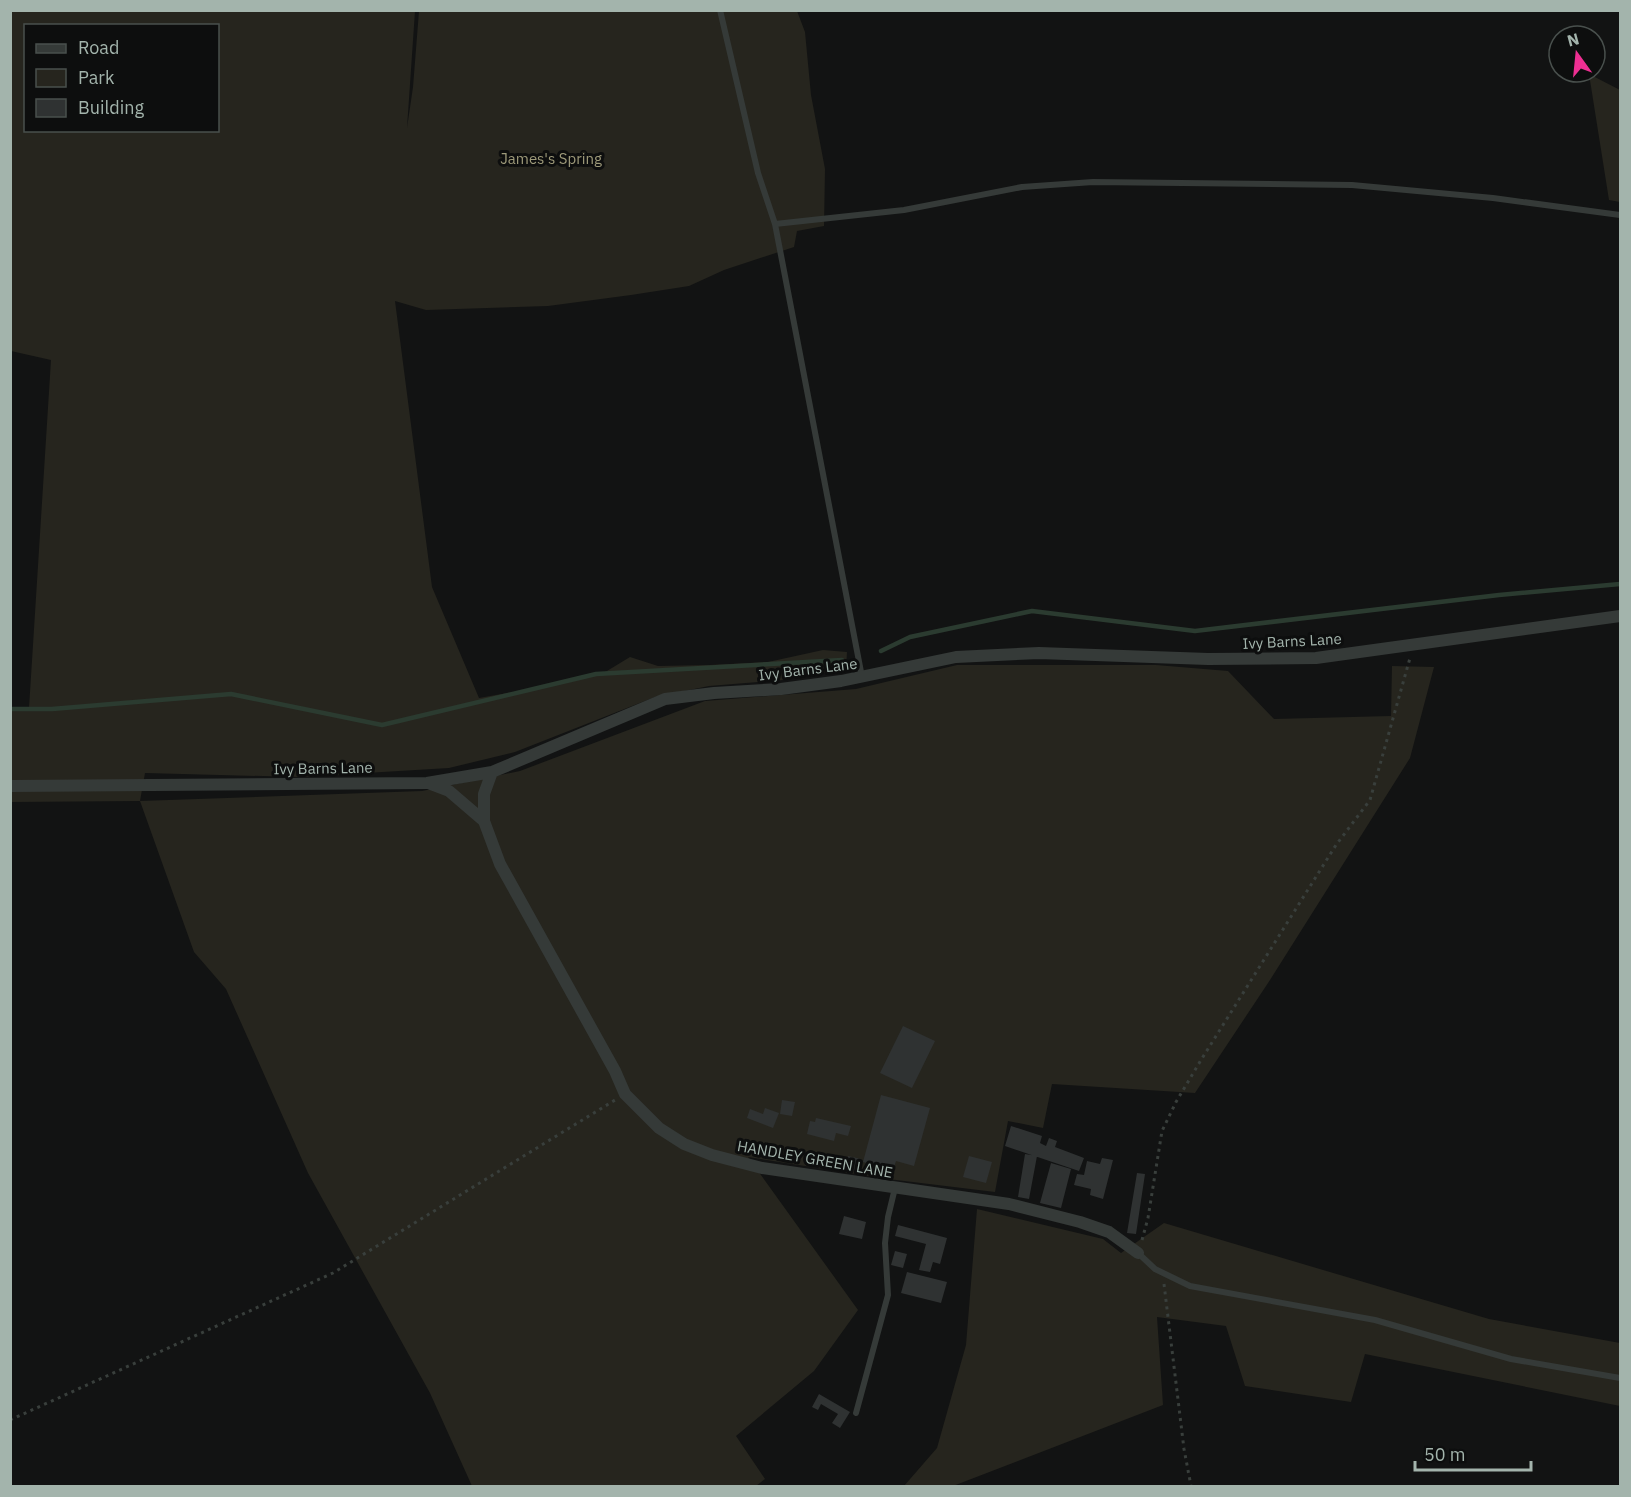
<svg xmlns="http://www.w3.org/2000/svg" width="1631" height="1497" viewBox="0 0 1631 1497" font-family="'IBM Plex Sans',sans-serif">
	<style>
		.green { fill: #26251e; fill-rule: evenodd }
		.lines { fill: none; stroke-linecap: round; stroke-linejoin: round }
		.stream { stroke: #2b3b30; stroke-width: 4.5 }
		.building { fill: #2f3232 }
		.path { stroke: #393f3c; stroke-width: 3; stroke-dasharray: 3 4.5; stroke-linecap: butt }
		.lane { stroke: #353a38; stroke-width: 6 }
		.street { stroke: #353a38; stroke-width: 12 }
		.labels { text-anchor: middle; dominant-baseline: central; stroke-width: 6; stroke-linejoin: round; paint-order: stroke }
		.park-label { font-size: 15px; fill: #9e9a7a; stroke: #0d0e0e }
		.street-label { font-size: 15px; fill: #a3b4ac; stroke: #0d0e0e }
	</style>
	<rect width="100%" height="100%" fill="#121313"/>
	<path class="green" d="M11,11h404l-8,117 6,-41 6,-76h378l8,21 6,63 14,74 -1,57 -27,5 -3,16 -70,23 -35,16 -58,9 -83,11 -122,4 -31,-9 37,286 47,111 69,-12 54,-12 28,-17 28,9 51,-1 59,-3 55,-12 24,2 -1,17 -63,11 -74,6 -54,11 -140,55 -66,16 -150,9 -154,-4 -5,28 282,-10 98,-20 185,-70 151,-12 101,-24h199l72,6 46,48 117,-3 1,-50 42,1 -24,91 -140,222 -75,113 -143,-9 -9,44 -35,-7 -13,71 -107,-13 -140,-22 110,153 -44,61 -78,65 29,43 -9,7h-284l-42,-93 -122,-220 -82,-184 -32,-37 -54,-151 -129,1v-93l18,-1 22,-348 -40,-9zM26,26h192v104h-192z
		M1589,74l31,16v112l-11,-2z
		M977,1209l126,30 18,14 43,-30 325,96 131,24v63l-255,-52 -14,48 -106,-16 -19,-60 -69,-9 6,88 -210,81h-49l33,-38 29,-103z"/>
	<g class="lines">
		<path class="stream" d="M881,651l29,-14 122,-26 163,20 304,-36 121,-11
			M10,709h42l179,-15 151,31 214,-51 246,-14"/>
	</g>
	<path class="building" d="M903,1026l32,15 -23,47 -32,-15z
		M881,1095l49,13 -16,58 -18,-5 -3,9 -30,-8z
		M782,1100l13,2 -3,14 -12,-2z
		M765,1108l14,5 -6,15 -26,-10 3,-9 13,5z
		M816,1118l35,8 -3,10 -12,-3 -2,8 -27,-7 3,-13 5,1z
		M1011,1126l31,10 -2,7 6,3 3,-8 8,3 -2,6 29,11 -5,13 -74,-25z
		M1025,1154l12,2 -8,43 -11,-2z
		M848,1156l13,3 -4,13 -13,-3z
		M969,1156l23,6 -6,21 -23,-6z
		M1102,1158l11,2 -10,39 -13,-4 1,-6 -17,-4 3,-11 7,1 3,-14 13,3z
		M1051,1163l20,6 -10,39 -21,-5z
		M1137,1173l8,1 -9,60 -9,-1z
		M844,1216l22,6 -4,17 -23,-5z
		M898,1225l49,13 -7,26 -7,-2 -3,10 -11,-2 7,-26 -31,-8z
		M895,1251l12,3 -4,14 -12,-3z
		M907,1272l40,10 -6,21 -40,-10z
		M819,1394l31,18 -10,16 -8,-5 6,-9 -17,-10 -3,6 -6,-3z"/>
	<g class="lines">
		<path class="path" d="M1142,1240l6,-22 14,-87 14,-29 25,-42 135,-215 34,-45 40,-142
			M1164,1284l20,165 7,37
			M10,1420l323,-147 282,-173"/>
		<path class="lane" d="M720,10l38,163 17,51 87,453
			M775,224l129,-14 118,-23 71,-5 259,3 141,13 127,17
			M1138,1253l17,16 35,17 185,34 136,39 109,19
			M856,1413l32,-118 -3,-52 3,-26 7,-29"/>
		<path class="street" d="M428,783l21,8 35,30 16,43 115,207 10,23 34,34 25,16 28,11 50,13 247,36 71,18 29,10 29,21
			M10,786l417,-3 65,-11 173,-73 49,-6 67,-4 60,-8 115,-24 83,-4 169,6 108,-1 304,-42
			M484,821v-27l8,-22"/>
	</g>
	<g class="labels">
		<g class="park-label">
			<text x="551" y="158">James's Spring</text>
		</g>
		<g class="street-label">
			<text transform="translate(1292 641) rotate(-3)">Ivy Barns Lane</text>
			<text transform="translate(808 669) rotate(-7)">Ivy Barns Lane</text>
			<text transform="translate(323 768) rotate(-1)">Ivy Barns Lane</text>
			<text transform="translate(815 1159) rotate(10)">HANDLEY GREEN LANE</text>
		</g>
	</g>
	<rect width="1631" height="1497" fill="none" stroke="#a3b4ac" stroke-width="24"/>
	<rect x="24" y="24" width="195" height="108" fill="#0d0e0e" stroke="#49504d" stroke-width="1.5"/>
	<rect x="36" y="44" width="30" height="9" fill="#353a38" stroke="#49504d" stroke-width="1.5"/>
	<text x="78" y="54" font-size="18" fill="#a3b4ac">Road</text>
	<rect x="36" y="69" width="30" height="18" fill="#26251e" stroke="#49504d" stroke-width="1.5"/>
	<text x="78" y="84" font-size="18" fill="#a3b4ac">Park</text>
	<rect x="36" y="99" width="30" height="18" fill="#2f3232" stroke="#49504d" stroke-width="1.5"/>
	<text x="78" y="114" font-size="18" fill="#a3b4ac">Building</text>
	<g transform="translate(1577 54) rotate(345)"><circle r="28" fill="#0d0e0e" stroke="#49504d" stroke-width="1.5"/>
	<path d="M0-4.5L10 22L0 15L-10 22Z" fill="#ee2f92"/>
	<text y="-9" font-size="16" font-weight="bold" text-anchor="middle" fill="#a3b4ac">N</text>
	</g>
	<path d="M1415 1461v9h116v-9" fill="none" stroke="#a3b4ac" stroke-width="3"/>
	<text x="1424" y="1461" font-size="18" fill="#a3b4ac" stroke="#0d0e0e" stroke-width="4.5" paint-order="stroke">50 m</text>
</svg>
